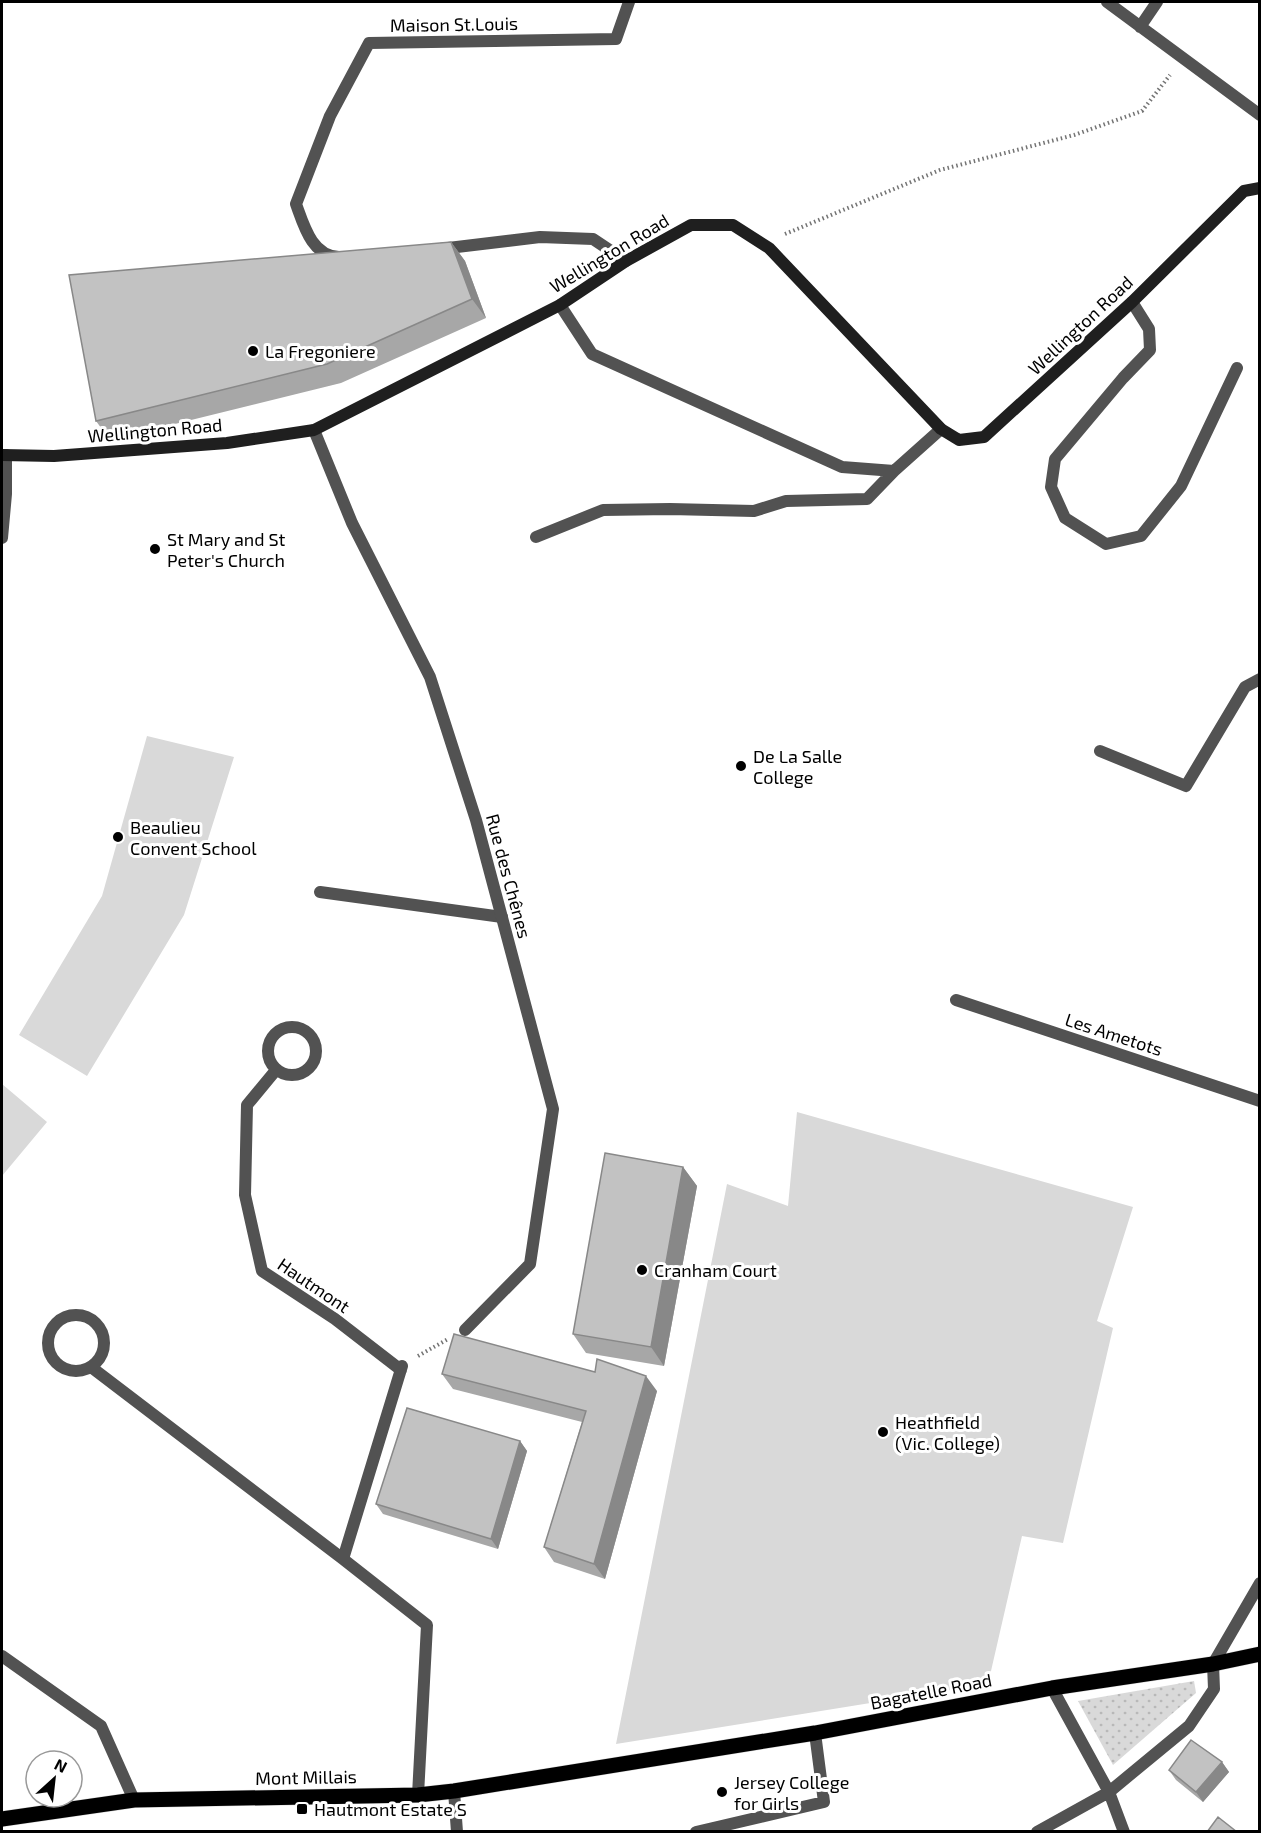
<svg xmlns="http://www.w3.org/2000/svg" width="1261" height="1833" viewBox="0 0 1261 1833" font-family="'Exo 2',sans-serif">
	<style>
		.grass { fill: #d9d9d9 }
		.park { fill: url(#park-dots) }
		.lines { fill: none; stroke-linecap: round; stroke-linejoin: round }
		.primary-casing { stroke: #dbdbdb; stroke-width: 16 }
		.path { stroke: #747474; stroke-width: 4; stroke-dasharray: 1.5 3; stroke-linecap: butt }
		.lane { stroke: #525252; stroke-width: 12 }
		.street { stroke: #525252; stroke-width: 12 }
		.secondary { stroke: #1f1f1f; stroke-width: 12 }
		.primary { stroke: #000; stroke-width: 15 }
		.wall { fill: #a7a7a7 }
		.shaded-wall { fill: #888 }
		.building { fill: #c2c2c2; stroke: #888; stroke-width: 1.5 }
		.poi-dot { fill: #000; stroke: #fff; stroke-width: 2 }
		.labels { text-anchor: middle; dominant-baseline: central; stroke-width: 6; stroke-linejoin: round; paint-order: stroke }
		.street-label { font-size: 18px; fill: #000; stroke: #fff }
		.poi-label { font-size: 18px; fill: #000; stroke: #fff; text-anchor: start }
	</style>
	<defs>
		<pattern id="park-dots" width="8" height="8" patternUnits="userSpaceOnUse" patternTransform="scale(1.5)"><rect width="8" height="8" fill="#d9d9d9"/><path d="M2 2h.1M6 6h.1" fill="none" stroke="#b8b8b8" stroke-width="1.8" stroke-linecap="round"/></pattern>
	</defs>
	<rect width="100%" height="100%" fill="#fff"/>
	<path class="grass" d="M147,736l87,21 -50,158 -97,161 -68,-41 83,-139z
		M2,1084l45,38 -45,54z
		M797,1112l336,95 -36,114 16,7 -50,215 -41,-7 -34,148 -372,60 111,-560 61,22z"/>
	<path class="park" d="M1194,1681l2,12 -83,72 -35,-64z"/>
	<g class="lines">
		<defs>
			<path id="primary" d="M2,1819l132,-19 284,-5 36,-4 361,-58 237,-45 161,-24 47,-10"/>
		</defs>
		<use href="#primary" class="primary-casing"/>
		<path class="path" d="M785,234l155,-64 134,-35 68,-24 28,-36
			M418,1356l30,-17"/>
		<path class="lane" d="M1132,302l17,27 1,21 -27,28 -68,81 -4,28 14,31 41,26 35,-8 40,-50 56,-118
			M560,305l32,49 250,113 52,4 47,-42
			M536,537l67,-27 67,-1 84,2 32,-10 81,-2 27,-28
			M320,892l182,25
			M454,1791l3,41
			M696,1832l128,-30 -9,-69"/>
		<path class="street" d="M1107,2l153,113
			M1140,27l17,-25
			M440,249l100,-12 53,2 33,22
			M339,257c-27,-1 -35,-31 -43,-53l34,-88 39,-73 247,-4 13,-37
			M314,430l38,93 78,154 46,143 77,289 -23,155 -65,66
			M2,538l4,-44v-39
			M1100,751l86,35 59,-99 15,-8
			M956,1000l304,101
			M268 1051a24 24 0 1 1 48 0a24 24 0 1 1-48 0Z
			M276,1070l-29,35 -2,90 17,76 73,48 66,51
			M48 1343a28 28 0 1 1 56 0a28 28 0 1 1-56 0Z
			M91,1367l252,192 84,66 -9,170
			M343,1559l59,-193
			M2,1656l99,70 33,74
			M1052,1688l57,104 15,40
			M1037,1832l72,-40 80,-66 25,-37 -1,-25 47,-81"/>
		<path class="secondary" d="M2,455l52,1 173,-13 87,-13 246,-125 66,-44 65,-36h42l36,23 172,181 18,11 25,-3 148,-135 112,-111 16,-3"/>
		<use href="#primary" class="primary"/>
	</g>
	<path class="wall" d="M451,242l14,19 21,57 -145,65 -231,57 -14,-19z
		M683,1167l14,19 -33,180 -78,-13 -13,-19z
		M442,1374l215,17 -52,188 -51,-17 -10,-15 38,-125 -129,-33z
		M520,1441l7,10 -29,98 -115,-35 -7,-10z
		M1222,1762l7,10 -26,30 -27,-22 -7,-10z"/>
	<path class="shaded-wall" d="M451,242l14,19 21,57 -14,-19z
		M683,1167l14,19 -33,180 -13,-19z
		M646,1376l11,15 -52,188 -11,-15z
		M520,1441l7,10 -29,98 -7,-10z
		M1222,1762l7,10 -26,30 -7,-10z"/>
	<path class="building" d="M451,242l21,57 -145,65 -231,57 -27,-146z
		M605,1153l78,14 -32,180 -78,-13z
		M454,1334l141,38 2,-13 49,17 -52,188 -50,-17 42,-136 -144,-37z
		M407,1408l113,33 -29,98 -115,-35z
		M1191,1740l31,22 -26,30 -27,-22z
		M1218,1817l19,15h-30z"/>
	<g class="poi-dot">
		<circle cx="253" cy="351" r="6"/>
		<circle cx="155" cy="549" r="6"/>
		<circle cx="741" cy="766" r="6"/>
		<circle cx="118" cy="837" r="6"/>
		<circle cx="642" cy="1270" r="6"/>
		<circle cx="883" cy="1432" r="6"/>
		<circle cx="722" cy="1792" r="6"/>
		<rect x="296" y="1803" width="12" height="12" rx="3"/>
	</g>
	<g class="labels">
		<g class="street-label">
			<text transform="translate(454 24) rotate(-1)">Maison St.Louis</text>
			<text transform="translate(609 253) rotate(-31)">Wellington Road</text>
			<text transform="translate(1080 325) rotate(-43)">Wellington Road</text>
			<text transform="translate(155 430) rotate(-5)">Wellington Road</text>
			<text transform="translate(509 876) rotate(75)">Rue des Chênes</text>
			<text transform="translate(1114 1034) rotate(18)">Les Ametots</text>
			<text transform="translate(314 1285) rotate(34)">Hautmont</text>
			<text transform="translate(931 1691) rotate(-11)">Bagatelle Road</text>
			<text transform="translate(306 1777) rotate(-1)">Mont Millais</text>
		</g>
		<g class="poi-label">
			<text x="265" y="351">La Fregoniere</text>
			<text x="167" y="539">St Mary and St<tspan x="167" dy="21">Peter's Church</tspan></text>
			<text x="753" y="756">De La Salle<tspan x="753" dy="21">College</tspan></text>
			<text x="130" y="827">Beaulieu<tspan x="130" dy="21">Convent School</tspan></text>
			<text x="654" y="1270">Cranham Court</text>
			<text x="895" y="1422">Heathfield<tspan x="895" dy="21">(Vic. College)</tspan></text>
			<text x="734" y="1782">Jersey College<tspan x="734" dy="21">for Girls</tspan></text>
			<text x="314" y="1809">Hautmont Estate S</text>
		</g>
	</g>
	<rect width="1261" height="1833" fill="none" stroke="#000000" stroke-width="6"/>
	<g transform="translate(54 1779) rotate(27)"><circle r="28" fill="#ffffff" stroke="#999999" stroke-width="1.5"/>
	<path d="M0-4.5L10 22L0 15L-10 22Z" fill="#000000"/>
	<text y="-9" font-size="16" font-weight="bold" text-anchor="middle" fill="#000000">N</text>
	</g>
</svg>
